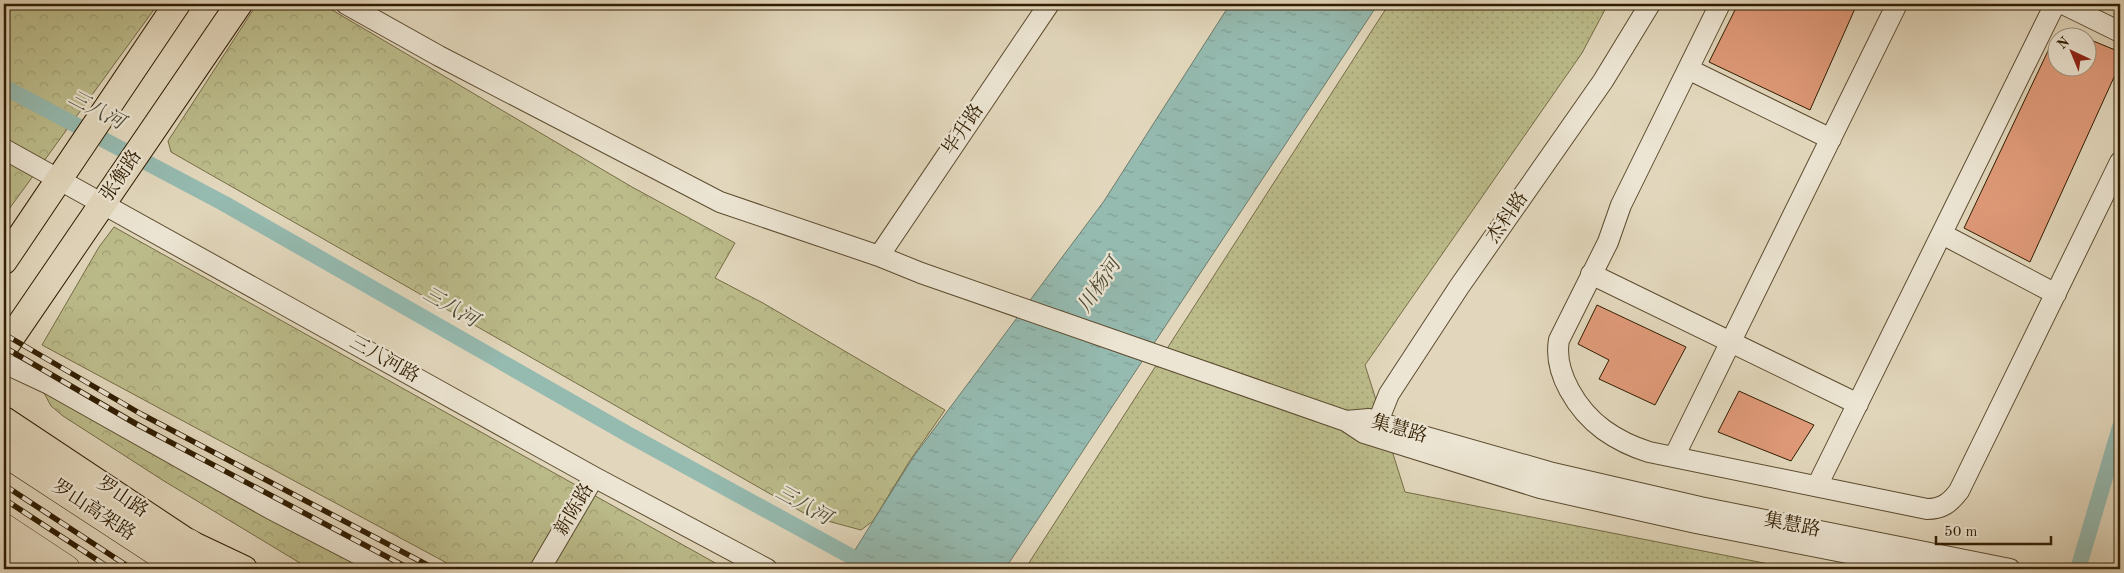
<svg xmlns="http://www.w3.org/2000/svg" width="2124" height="573" viewBox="0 0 2124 573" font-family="'Old Standard TT','Noto Serif SC',serif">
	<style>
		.forest { fill: url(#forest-crowns); stroke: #766c46 }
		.park { fill: url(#park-dots); stroke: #766c46 }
		.water { fill: url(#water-ripples); stroke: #6d7b6a }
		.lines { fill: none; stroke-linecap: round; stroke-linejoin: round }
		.canal { stroke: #95bab0; stroke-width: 16 }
		.building { fill: #e09a79; stroke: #301d01 }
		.minor-casing { stroke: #5c4c30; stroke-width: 22 }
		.major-casing { stroke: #301d01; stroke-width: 28 }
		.highway-casing { stroke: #301d01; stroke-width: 29 }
		.minor { stroke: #ece5d3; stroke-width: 20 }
		.major { stroke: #e2d7bc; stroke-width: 26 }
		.highway { stroke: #e2d7bc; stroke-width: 28 }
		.rail-casing { stroke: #301d01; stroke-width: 5.5 }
		.rail { stroke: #ece5d3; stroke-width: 4; stroke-dasharray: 11; stroke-linecap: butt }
		.labels { text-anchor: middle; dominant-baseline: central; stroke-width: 4.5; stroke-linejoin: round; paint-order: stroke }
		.street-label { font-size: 19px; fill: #301d01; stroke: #ece5d3 }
		.water-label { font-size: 20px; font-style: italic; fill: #4e4c36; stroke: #ece5d3 }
	</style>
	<defs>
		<pattern id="forest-crowns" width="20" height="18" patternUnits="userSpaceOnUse" patternTransform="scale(1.25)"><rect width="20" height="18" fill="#bcbc8b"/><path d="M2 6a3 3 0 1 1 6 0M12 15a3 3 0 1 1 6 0" fill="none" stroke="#a2a176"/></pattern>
		<pattern id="park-dots" width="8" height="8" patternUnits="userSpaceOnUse" patternTransform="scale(1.25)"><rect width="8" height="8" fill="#bcbc8b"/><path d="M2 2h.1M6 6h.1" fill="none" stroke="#a2a176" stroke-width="1.8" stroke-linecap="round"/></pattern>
		<pattern id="water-ripples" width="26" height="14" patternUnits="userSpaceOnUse" patternTransform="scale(1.25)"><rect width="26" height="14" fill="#95bab0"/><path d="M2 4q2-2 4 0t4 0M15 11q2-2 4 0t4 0" fill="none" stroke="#819f96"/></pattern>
	</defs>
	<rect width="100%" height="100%" fill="#e2d7bc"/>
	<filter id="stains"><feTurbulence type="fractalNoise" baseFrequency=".004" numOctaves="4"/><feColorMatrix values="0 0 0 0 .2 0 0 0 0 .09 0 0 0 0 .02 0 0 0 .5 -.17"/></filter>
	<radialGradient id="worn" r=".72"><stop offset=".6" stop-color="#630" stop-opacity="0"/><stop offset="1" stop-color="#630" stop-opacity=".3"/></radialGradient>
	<path class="forest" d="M4,4h154l-154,212z
		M257,4h65l310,183 103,56 -20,35 48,25 182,107 -36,52 -36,59 -12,9 -52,-14 -638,-364 -3,-11z
		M114,227l612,342h-268l-416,-224 57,-98z
		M44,393l325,176h-59l-146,-88 -101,-65 -12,-10z"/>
	<path class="park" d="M1389,4h219l-26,49 -217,312 40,127 389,77h-769z"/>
	<path class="water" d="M1230,4h148l-373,565h-162l71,-113 190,-255z"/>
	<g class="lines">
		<path class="canal" d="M4,87l221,117 406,232 243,133
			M2078,569l42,-142"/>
	</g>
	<path class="building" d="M1738,4h119l-47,106 -101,-48z
		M2056,34v34h30v-30l34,14v12l-90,198 -66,-34z
		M1597,305l89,42 -31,58 -56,-26 10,-19 -31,-16z
		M1739,391l75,34 -23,36 -73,-29z"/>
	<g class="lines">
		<defs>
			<path id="minor" d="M346,4l93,52 281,146 159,54 42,17 425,148 18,12 176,55 156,35 233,46
				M1720,4l-99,201 -13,37 -49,98c-6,33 19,71 45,90 14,10 29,17 45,22l278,57c15,0 23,-6 32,-18l161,-329
				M2063,4l57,28
				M1688,69l143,70
				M4,149l590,328 173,92
				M1942,234l114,60
				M879,256l170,-252
				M1591,274l267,130
				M4,363l45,21 222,125 116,60
				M1346,421l23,-2 47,15 137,39 147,34 310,62
				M1373,434l16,-40 70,-107 144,-206 47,-77
				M1674,457l223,-453
				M1817,486l238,-482
				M540,569l54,-92"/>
			<path id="major" d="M4,261l173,-257
				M4,348l235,-344
				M4,420l185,123 55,26
				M4,557l19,12"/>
			<path id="highway" d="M4,452l179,117
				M4,528l62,41
				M189,543l33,26"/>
		</defs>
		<use href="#minor" class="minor-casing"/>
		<use href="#major" class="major-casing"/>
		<use href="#highway" class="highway-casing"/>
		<use href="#minor" class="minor"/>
		<use href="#major" class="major"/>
		<use href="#highway" class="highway"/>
		<defs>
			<path id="rail" d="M4,334l137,80 294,155
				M4,347l132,77 274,145
				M4,485l128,84
				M4,499l107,70"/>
		</defs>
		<use href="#rail" class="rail-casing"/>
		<use href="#rail" class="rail"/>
	</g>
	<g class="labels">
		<g class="street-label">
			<text transform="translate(964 130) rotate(-56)">毕升路</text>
			<text transform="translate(122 176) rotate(-56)">张衡路</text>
			<text transform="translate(1508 218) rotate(-55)">杰科路</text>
			<text transform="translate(384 360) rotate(29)">三八河路</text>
			<text transform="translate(1399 430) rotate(16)">集慧路</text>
			<text transform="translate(122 498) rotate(34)">罗山路</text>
			<text transform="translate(575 510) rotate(-59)">新陈路</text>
			<text transform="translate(93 511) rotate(33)">罗山高架路</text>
			<text transform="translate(1792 526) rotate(11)">集慧路</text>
		</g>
		<g class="water-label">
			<text transform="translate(96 111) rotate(28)">三八河</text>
			<text transform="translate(1100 286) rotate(-56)">川杨河</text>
			<text transform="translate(450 308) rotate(30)">三八河</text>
			<text transform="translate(803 506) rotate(29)">三八河</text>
		</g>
	</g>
	<rect width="2124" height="573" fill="none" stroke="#e2d7bc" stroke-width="20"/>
	<rect x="5" y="5" width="2114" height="563" fill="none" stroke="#301d01" stroke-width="2.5"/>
	<rect x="10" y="10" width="2104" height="553" fill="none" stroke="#301d01"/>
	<g transform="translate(2072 52) rotate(316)"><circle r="24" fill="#ece5d3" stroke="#a1957f"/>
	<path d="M0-4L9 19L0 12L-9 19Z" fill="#8f2418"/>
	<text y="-8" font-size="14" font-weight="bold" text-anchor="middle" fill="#301d01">N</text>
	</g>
	<path d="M1936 536v8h115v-8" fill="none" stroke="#301d01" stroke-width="2.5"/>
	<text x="1944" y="536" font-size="15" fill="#301d01" stroke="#ece5d3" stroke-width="4" paint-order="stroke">50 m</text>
	<rect width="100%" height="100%" filter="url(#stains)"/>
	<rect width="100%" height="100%" fill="url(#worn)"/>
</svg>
